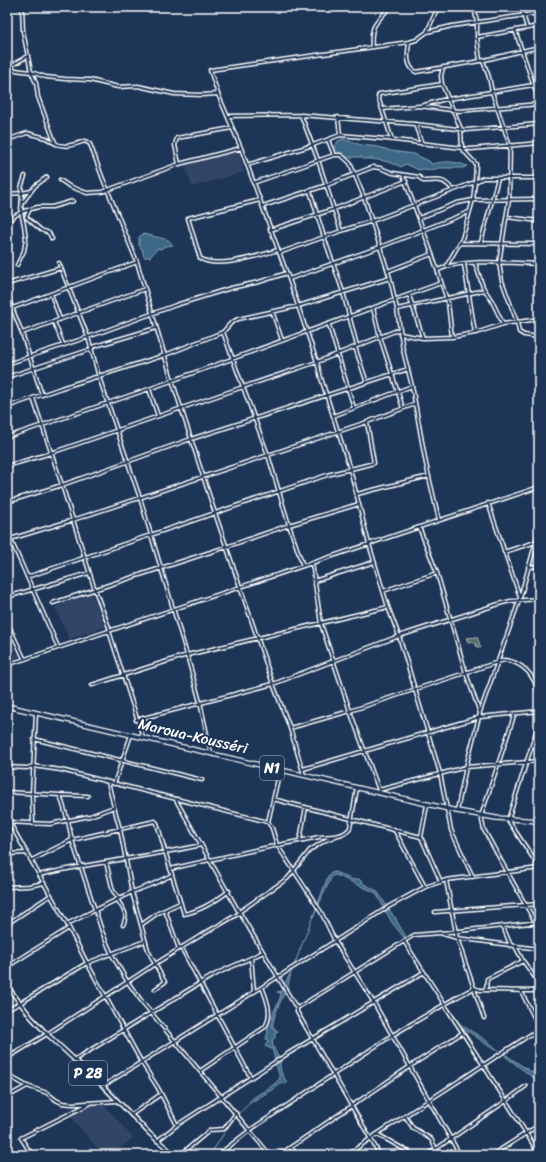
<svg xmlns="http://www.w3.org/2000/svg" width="546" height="1162" viewBox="0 0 546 1162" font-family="Sriracha,sans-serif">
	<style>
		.built { fill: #334467 }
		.green { fill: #556e6b; stroke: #aab6b5 }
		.water { fill: #3e6885; stroke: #8ba4b6 }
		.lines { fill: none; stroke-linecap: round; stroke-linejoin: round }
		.stream { stroke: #8ba4b6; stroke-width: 1 }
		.minor-casing { stroke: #fff; stroke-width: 5 }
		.major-casing { stroke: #fff; stroke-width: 5.5 }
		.highway-casing { stroke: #fff; stroke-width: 6 }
		.minor { stroke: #1d3557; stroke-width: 2 }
		.major { stroke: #1d3557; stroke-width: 2.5 }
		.highway { stroke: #1d3557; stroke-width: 3.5 }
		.labels { text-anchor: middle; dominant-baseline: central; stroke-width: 4; stroke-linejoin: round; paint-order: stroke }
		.shield { fill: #1d3557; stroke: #bbc2cd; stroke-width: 1 }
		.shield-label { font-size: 14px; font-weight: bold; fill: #fff }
		.street-label { font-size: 15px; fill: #fff; stroke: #1d3557 }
	</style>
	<rect width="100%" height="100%" fill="#1d3557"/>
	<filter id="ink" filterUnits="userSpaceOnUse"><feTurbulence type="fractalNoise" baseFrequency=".025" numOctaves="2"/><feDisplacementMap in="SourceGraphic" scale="8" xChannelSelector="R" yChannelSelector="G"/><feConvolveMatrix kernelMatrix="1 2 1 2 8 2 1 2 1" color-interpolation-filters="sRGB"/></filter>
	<g filter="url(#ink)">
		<path class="built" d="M238,149l6,23 -52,15 -8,-23z
			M91,593l14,34 -36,12 -14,-32z
			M18,653l2,2 -2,3 -11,5v-5z
			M100,1100l33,38 -22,17h-8l-32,-38z"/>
		<path class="green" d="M477,637l4,11 -4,-1c-2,-5 -4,-6 -9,-5l-2,-4z"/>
		<path class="water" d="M343,139l18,6 18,2 12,4 23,3 15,7 3,3c11,-3 24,-3 35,2l-4,2h-25l-6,2 -8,-1 -5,1 -13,-6 -5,3c-9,-5 -28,-9 -38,-8l-2,-2h-9v2l-3,-2h-7l-3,-3 -5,-2 2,-2 -2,-4 2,-1 2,-4z
			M143,234c1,0 23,5 25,6 2,1 3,3 5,5l-8,1 -4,3 -3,-1 -8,9h-6l-2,-8 -3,-3v-9z
			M335,872l18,8 6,-1 5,5 13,7 17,26 2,1v2l9,15 1,3 -1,1 -14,-18 -15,-28 -40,-18 -4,1 -1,2 -18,39 15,-41 3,-3z
			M291,973l-3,12v8l-4,1c-4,8 -13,28 -11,34h2v2l3,1 -3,3v4l-3,2 1,6 5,11 5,-1c-6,8 -2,19 4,26l-2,2 -5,-1 -5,5 -25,15 -1,-1c9,-10 23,-13 31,-24l-3,-11 -3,-4 1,-4 -3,-10 -7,-3 3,-4 -1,-3h-1l2,-7 -1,-5 13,-29 1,-5 -4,-1 6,-1 -1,-4z
			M445,1004c8,5 10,17 18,22 7,5 32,18 35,25l-5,-2 -24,-17h-2l-7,-5z
			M506,1055l24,16 9,3v7c-12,-7 -22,-16 -33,-24z"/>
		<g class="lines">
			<path class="stream" d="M291,973l22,-57
				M498,1050l9,6
				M210,1155l24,-37 16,-15"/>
			<defs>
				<path id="minor" d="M22,7l1,24 8,41 5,11 2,14 16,43 2,4c11,4 19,0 29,-3l5,3 13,35 34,83 35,118 43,133 58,171 17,44 14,47
					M474,7l3,15v15
					M521,7l6,21
					M515,30l24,71
					M427,32l11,-25
					M409,42c-1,10 -4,24 7,30l64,-11 59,-14
					M372,47c-2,-22 4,-24 18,-40
					M480,61l-3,-24 62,-11
					M483,61l6,16 3,15 18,54 -1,54 -10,63 3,18 15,41 2,10 5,3 15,2
					M443,67l-2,9 1,8 19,45 1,20 14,15 -1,18 -2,18 -11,39 -15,26
					M7,68l21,-12
					M7,69l24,3 15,5 19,2 25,1 28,7 20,-1 36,8 28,1 16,-1
					M421,106l21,-6 97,-16
					M382,109l-4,-12 1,-3 63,-10
					M301,115l114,9 51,6 73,-6
					M228,116l73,-1 17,45 23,71
					M338,117l2,18
					M415,124l7,20
					M7,140l20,-7 19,5 10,6
					M328,140l6,15
					M392,140l-10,-31 38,-3 39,5 80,-7
					M179,164l-4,-19 2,-7 55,-10
					M247,165l66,-20 27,-10 46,4 85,10 68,-6
					M60,180l9,6 18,7 15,-1 77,-28 62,-16
					M253,183l81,-28h7l9,8 14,34 26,81 7,31 6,41 9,36 14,78 13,56
					M310,191l14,46 19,55 14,54
					M7,194l15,-1 9,-2
					M260,200l-72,18 12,40c15,12 61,-3 78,-8
					M23,202l12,-16 12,-9
					M263,206l64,-21 46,-18 7,1 13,5 26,4 4,4c16,0 19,-4 30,9
					M29,211l-3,6 15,13 8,3 3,6
					M507,217l32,4
					M419,218l38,-15 16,-3 66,-1
					M7,221l14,-9 17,-5h14l21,-6
					M270,230l64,-21 72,-28
					M481,242l17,-64
					M460,243l79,1
					M279,253l62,-22 31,-10 103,-39 8,-4h56
					M59,263l29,74 11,40 41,121 47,157 13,47 11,51
					M475,263l8,24 9,14 11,23
					M17,265l7,-14 2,-12 -2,-14 -3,-13 1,-19 -1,-5 4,-12
					M438,270c26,-12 72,-7 101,-6
					M388,271l44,-17
					M289,279l91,-32 89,-35
					M7,284l54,-16
					M51,294l9,25
					M7,295l15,38 20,62
					M409,295l14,43
					M373,308l7,29 23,71
					M397,309l88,-19
					M7,310l130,-48
					M272,311l10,29
					M54,322l9,22
					M329,325l25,83
					M223,332l8,-9 7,-4 60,-13 92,-28
					M22,333l123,-44
					M476,333l27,-9 36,-5
					M400,334l23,4 29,-1 -4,-34 -16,-49 -29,-79
					M452,337l23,-4 -11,-69
					M92,347l64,-19
					M355,347l12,36
					M7,364l81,-27 88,-32 55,-17 28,-6 28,-9
					M7,377l85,-28
					M149,389l9,27
					M33,398l29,87 33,105 15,40
					M7,407l54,-19 104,-33 58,-23 20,55 -192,66 -44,13
					M333,416l79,-30
					M7,437l142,-48 292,-106
					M357,494l72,-18
					M7,502l55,-17 129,-46 217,-70
					M488,503l32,94
					M419,527l18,46 29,100 14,40 -14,54 -9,44
					M7,531l51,116
					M7,540l66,-20 294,-98 48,-18
					M504,552l35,-11
					M312,563l9,61 29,87 30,82
					M303,566l-14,-41 -21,-70 -25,-68 74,-25 83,-33
					M528,567l11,-1
					M27,577l300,-102 47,-12 -7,-41
					M314,581l60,-19
					M383,591l54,-18
					M7,597l82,-24
					M53,603l173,-56 63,-22 70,-21
					M7,622l17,36
					M109,631l34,106
					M7,639l7,-2
					M7,665l532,-178
					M92,685l95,-30 201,-48
					M480,712l40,-114 19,-67
					M515,713l-34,103 3,14 55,99
					M136,720l137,-36 126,-48 103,-33 9,-2 28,-2
					M539,723l-31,97 31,47
					M290,728l60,-17 154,-51c12,1 23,8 29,19 3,4 4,10 6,15
					M34,739l168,41
					M7,767l20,1 6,-2 28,4 207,52 4,6 5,17 44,67 14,29 53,-34 37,-20 21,-7 93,-12
					M303,769l177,-52 59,-6
					M108,782l6,25
					M114,784l17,-49
					M379,790l87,-23 73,-6
					M7,792l53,3 8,26 4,19 31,94 9,21 15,26 16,22 127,152
					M60,795l28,1
					M273,799l148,38
					M176,800l63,112
					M427,805l-6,32 20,45
					M7,818l60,106 20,39 55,100 16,25 19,37 -20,16
					M7,822l43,2 40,-8 24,-9 6,22 12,63 16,58 7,14 -108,70 -40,24
					M268,822l12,-52
					M33,824l-1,-30 4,-81
					M394,829l31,58
					M300,840l6,-33
					M7,854l20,-1
					M32,860l40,-20 83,-19 2,2 15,52 -19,9 -21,8 -65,32
					M106,862l7,29 6,7
					M170,869c48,-11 96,-22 144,-31 12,-3 28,1 36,-10l7,-40
					M39,875c54,-13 109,-18 162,-30
					M172,875l12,39c16,-3 32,-13 45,-23
					M473,877l-22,-47 -11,-57 -41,-137 -11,-29 -19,-63 -19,-75 -29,-91 -4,-16 -28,-83 -48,-131 -23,-54 -8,-24 199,-28 7,-2 11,-8 25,-6 87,-13
					M446,880l11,58 27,80
					M7,887l22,-1 15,-3
					M117,899c6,11 12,14 6,26
					M165,910l15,-7
					M435,912l104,-8
					M240,913l57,96
					M7,924l44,-29
					M141,925l17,-12 7,-3 14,39
					M503,927l8,19
					M441,933l98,-11
					M404,941c45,71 91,141 135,213
					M515,946l8,15 16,22
					M181,947l70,131
					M251,958l12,-6
					M7,967l62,-39
					M262,987l73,-46 39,62 86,152
					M155,989l10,-7 -10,-18 45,-28 40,-23 -1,-1 49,-34 22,-28 16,-10 10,-4
					M486,990l1,-11 36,-18
					M521,991l18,36
					M7,1010l13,-7 67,-40 58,-22
					M74,1060l126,-77 20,-11 31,-14 3,33
					M7,1075l20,11 20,7 9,7 6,3 10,1 45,-3
					M103,1086l159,-99c5,13 11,27 3,40l-65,44
					M7,1097l20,-11
					M131,1115l30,-21
					M405,1116l8,12 18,11 5,10
					M177,1125l112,-72 135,-81
					M377,1134l37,21
					M291,1147l5,8
					M32,1155l-11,-17 70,-35
					M180,1155l30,-25 14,-1 12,-16
					M218,1155l32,-25 141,-94 66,-39 17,-9 6,2 59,1
					M279,1155l130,-88 53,-34
					M347,1155l30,-21 162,-105
					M380,1155l-83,-143v-4l117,-73 26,-2 17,5 82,11
					M427,1155l79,-54 20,-15
					M492,1155l47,-30"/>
				<path id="major" d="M7,986l24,31 16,17 56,52 47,48 25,21"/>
				<path id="highway" d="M7,706l450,105 39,7 43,3"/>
			</defs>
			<use href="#minor" class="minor-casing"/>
			<use href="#major" class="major-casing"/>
			<use href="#highway" class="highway-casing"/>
			<use href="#minor" class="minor"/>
			<use href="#major" class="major"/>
			<use href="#highway" class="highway"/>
		</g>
	</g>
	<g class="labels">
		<g class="shield">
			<rect x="260" y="756" width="24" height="24" rx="3"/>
			<rect x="69" y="1061" width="38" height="24" rx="3"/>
		</g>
		<g class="shield-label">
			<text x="272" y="768">N1</text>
			<text x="88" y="1073">P 28</text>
		</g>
		<g class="street-label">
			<text transform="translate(193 736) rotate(13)">Maroua-Kousséri</text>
		</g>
	</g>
	<rect width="546" height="1162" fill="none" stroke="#1d3557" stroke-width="24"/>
	<rect x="12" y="12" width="522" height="1138" fill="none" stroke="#fff" stroke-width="1.5" filter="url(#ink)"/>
</svg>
